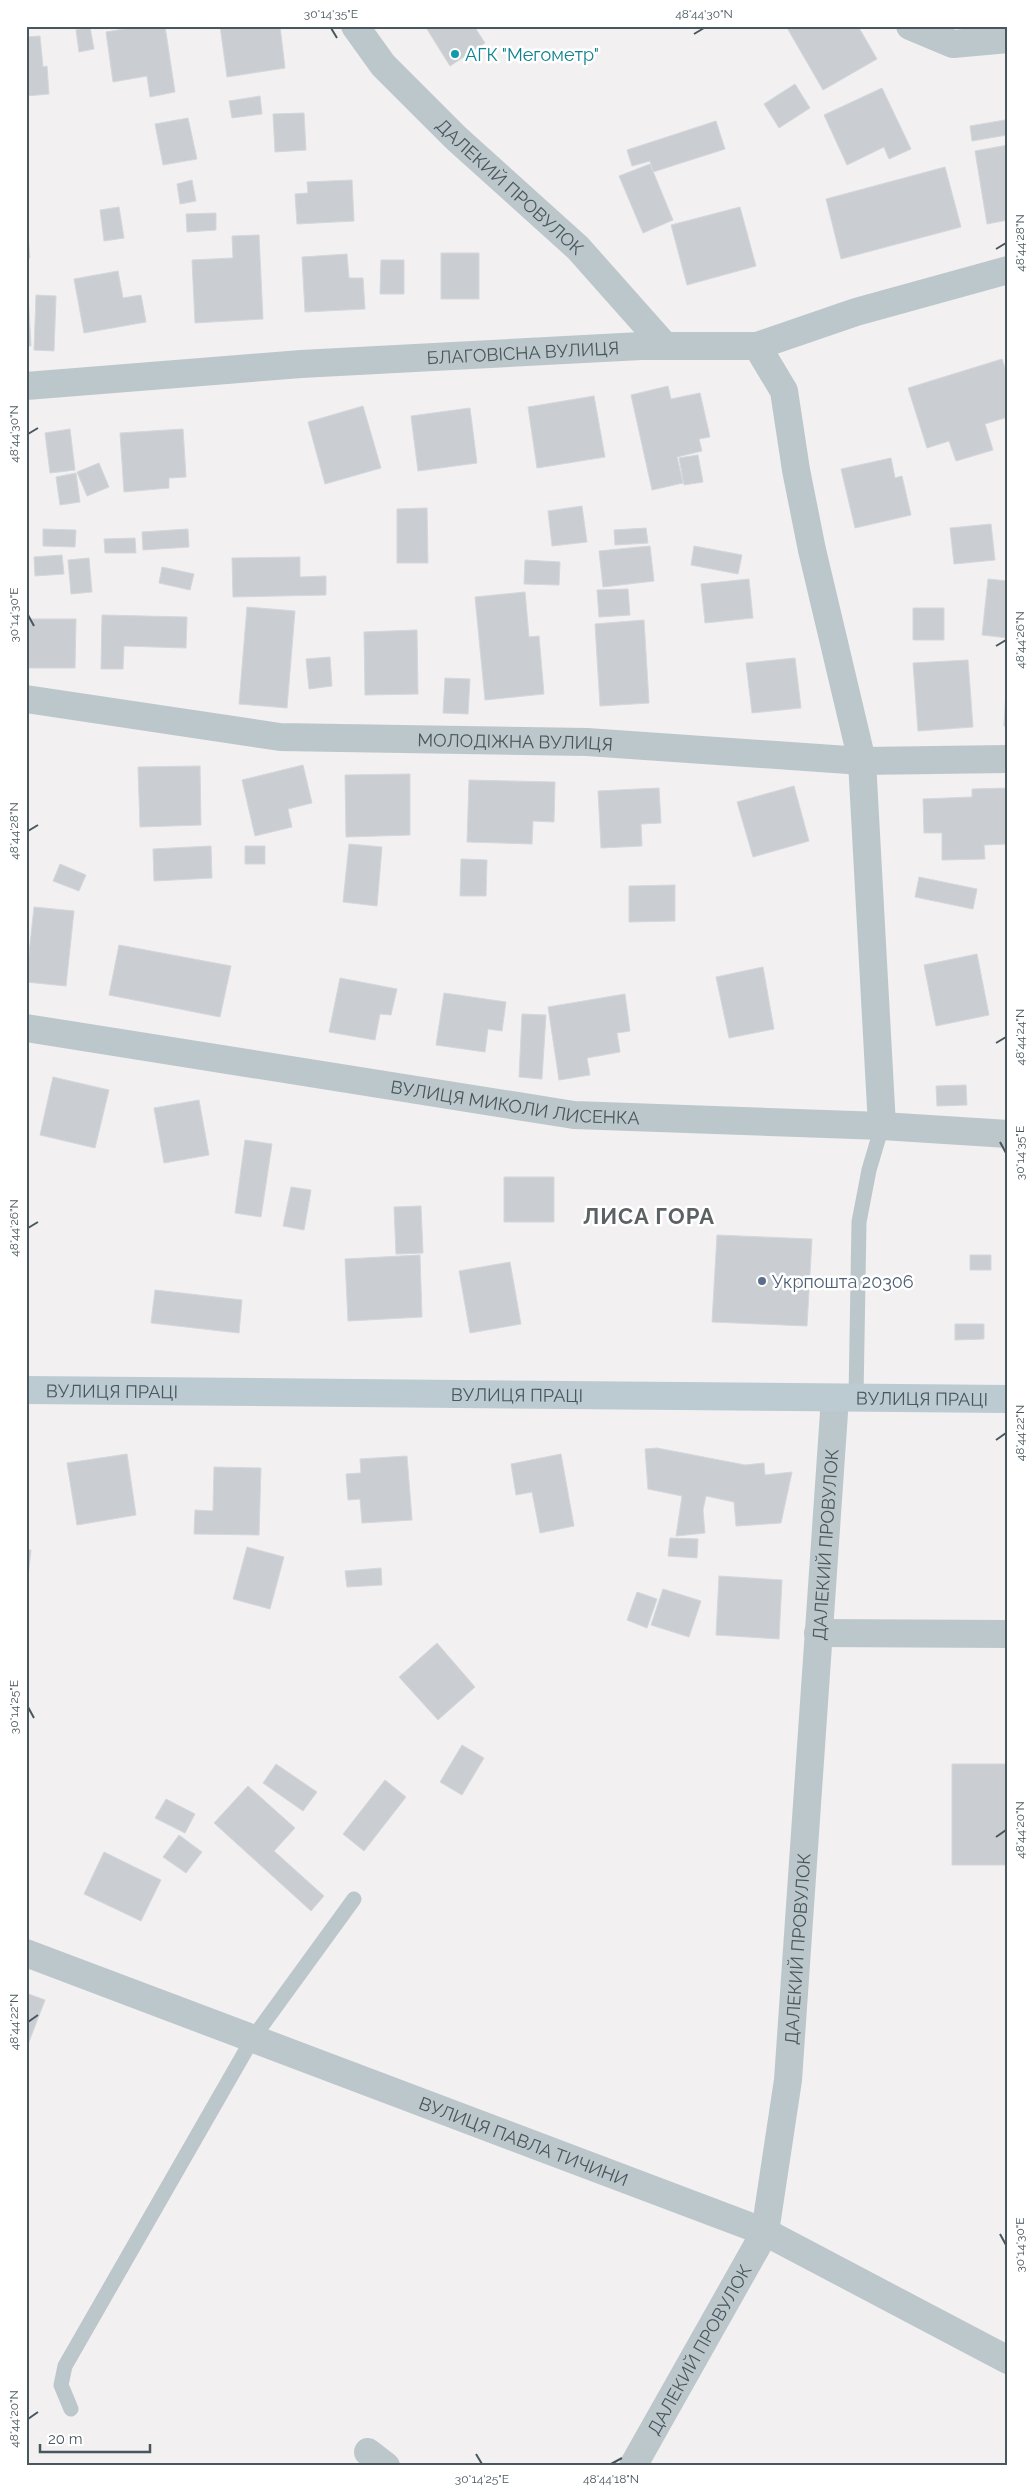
<svg xmlns="http://www.w3.org/2000/svg" width="1034" height="2492" viewBox="0 0 1034 2492" font-family="Raleway,sans-serif">
	<style>
		.building { fill: #caced2; stroke: #d4d7db }
		.lines { fill: none; stroke-linecap: round; stroke-linejoin: round }
		.service { stroke: #bcc7cc; stroke-width: 15 }
		.minor { stroke: #bcc7cc; stroke-width: 28 }
		.secondary { stroke: #bccad1; stroke-width: 28 }
		.ticks { fill: none; stroke: #48575d; stroke-width: 2 }
		.culture-dot { fill: #0f9aa8; stroke: #fff; stroke-width: 2 }
		.service-dot { fill: #5c6f8a; stroke: #fff; stroke-width: 2 }
		.labels { text-anchor: middle; dominant-baseline: central; stroke-width: 5; stroke-linejoin: round; paint-order: stroke }
		.culture-label { font-size: 18px; fill: #0d838f; stroke: #fff; text-anchor: start }
		.street-label { font-size: 18px; fill: #48575d; stroke: #fff }
		.service-label { font-size: 18px; fill: #4e5e75; stroke: #fff; text-anchor: start }
		.district-label { font-size: 22px; font-weight: bold; letter-spacing: 1px; fill: #5c6264; stroke: #fff }
		.neatline { fill: none; stroke: #48575d; stroke-width: 2 }
		.ticks-label { font-size: 12px; text-anchor: middle; fill: #48575d }
	</style>
	<rect width="100%" height="100%" fill="#f2f0f0"/>
	<path class="building" d="M141,26h24l10,66 -25,5 -3,-21 -34,6 -7,-50z
		M220,26h60l5,42 -58,9z
		M425,26h49l11,17 -35,23z
		M786,26h72l19,33 -54,31z
		M90,27l4,22 -15,3 -3,-22z
		M40,36l3,31 4,-1 2,28 -23,2v-59z
		M795,84l15,24 -31,20 -15,-24z
		M882,88l29,61 -22,10 -5,-12 -37,18 -23,-50z
		M260,96l2,18 -30,4 -3,-17z
		M304,113l2,37 -31,2 -2,-38z
		M188,118l9,41 -34,6 -8,-41z
		M1005,120l2,15 -35,6 -2,-15z
		M716,121l9,28 -72,23 -3,-11 -18,5 -5,-16z
		M1008,145v75l-21,4 -12,-73z
		M650,164l23,56 -30,13 -24,-57z
		M945,167l16,60 -120,32 -15,-60z
		M192,180l4,21 -16,3 -3,-20z
		M352,180l2,41 -57,3 -2,-30 13,-1 -1,-11z
		M119,207l5,31 -20,3 -4,-31z
		M740,207l16,59 -69,19 -16,-60z
		M216,213v17l-29,2 -1,-18z
		M26,217l4,41h-4z
		M259,235l4,84 -68,4 -3,-63 41,-2 -1,-22z
		M441,253h38v46h-38z
		M347,254l2,24h14l2,31 -60,3 -3,-55z
		M381,260h23v34h-24z
		M118,271l5,27 18,-3 5,27 -62,11 -10,-54z
		M27,274l4,72h-5v-72z
		M36,295l20,1 -2,55 -20,-1z
		M1002,359l6,17v41l-23,7 8,26 -37,11 -7,-20 -22,7 -19,-60z
		M668,386l3,13 29,-6 10,44 -11,2 3,12 -25,6 6,26 -31,7 -21,-95z
		M594,396l11,61 -68,11 -9,-61z
		M363,406l18,62 -56,16 -17,-62z
		M470,408l7,55 -59,8 -7,-55z
		M70,429l5,41 -25,3 -5,-40z
		M183,429l3,48 -17,1v10l-45,4 -4,-59z
		M698,455l5,27 -19,3 -5,-27z
		M891,458l4,20 7,-2 9,39 -56,13 -14,-59z
		M99,463l10,24 -22,9 -10,-24z
		M76,473l4,29 -20,3 -4,-28z
		M582,506l5,36 -35,4 -4,-35z
		M427,508l1,55h-31v-54z
		M991,524l4,36 -41,4 -4,-36z
		M646,528l2,15 -33,2 -1,-15z
		M43,529l33,1 -1,17 -32,-1z
		M188,529l1,18 -46,3 -1,-18z
		M135,538l1,15h-31l-1,-14z
		M650,546l4,35 -51,6 -4,-36z
		M694,546l48,9 -4,19 -47,-9z
		M62,555l2,19 -29,2 -1,-19z
		M300,557v20l26,-1v19l-93,2 -1,-39z
		M89,558l3,34 -21,2 -3,-34z
		M525,560l35,2 -1,23 -35,-1z
		M162,567l32,7 -4,16 -31,-7z
		M749,579l4,39 -48,5 -4,-39z
		M988,579l20,2v57l-26,-3z
		M628,589l2,26 -31,2 -2,-27z
		M525,592l4,45 10,-1 5,58 -59,6 -10,-103z
		M247,607l48,4 -8,97 -48,-4z
		M913,608h31v32h-31z
		M102,615l85,2 -1,31 -62,-2 -1,23h-22z
		M26,619h50l-1,49h-49z
		M644,620l5,83 -49,3 -5,-82z
		M417,630l1,64 -53,1 -1,-63z
		M330,657l2,29 -23,3 -3,-30z
		M795,658l6,50 -49,5 -6,-50z
		M968,660l5,67 -55,4 -5,-68z
		M1007,669h1v57h-4z
		M445,678l25,1 -2,35 -25,-1z
		M303,765l9,38 -24,6 4,18 -37,9 -13,-56z
		M200,766l1,59 -61,2 -2,-60z
		M410,774v61l-64,2 -1,-62z
		M469,780l86,2 -1,40 -21,-1 -1,23 -65,-2z
		M794,786l15,55 -56,16 -16,-55z
		M659,788l2,35 -20,1 1,22 -41,2 -3,-57z
		M1008,788v56l-24,1 1,14 -43,1v-27h-18l-1,-34 49,-2v-8z
		M349,844l33,3 -5,59 -34,-4z
		M211,846l1,32 -58,3 -1,-32z
		M245,846h20v18h-20z
		M461,859l26,1 -1,36h-26z
		M60,864l26,11 -7,16 -26,-10z
		M919,877l58,12 -4,20 -58,-12z
		M675,885v36l-46,1v-36z
		M34,907l40,4 -8,75 -40,-4z
		M119,945l112,21 -11,51 -111,-22z
		M977,954l12,61 -53,11 -12,-61z
		M763,967l11,62 -45,9 -13,-61z
		M340,978l57,11 -6,26 -11,-1 -5,26 -46,-8z
		M444,993l62,9 -4,29 -14,-2 -3,23 -49,-7z
		M625,994l5,37 -13,2 3,19 -33,6 3,17 -31,5 -11,-73z
		M522,1014l24,1 -4,64 -23,-2z
		M53,1077l56,13 -14,58 -55,-13z
		M966,1085l1,20 -30,1 -1,-20z
		M199,1100l10,55 -45,8 -10,-55z
		M245,1140l27,4 -11,73 -26,-4z
		M504,1177h50v45h-50z
		M291,1187l20,3 -7,40 -21,-4z
		M421,1206l2,47 -27,1 -2,-47z
		M717,1235l95,4 -5,87 -95,-4z
		M420,1255l2,62 -74,4 -3,-62z
		M970,1255h21v15h-21z
		M510,1262l11,62 -51,9 -11,-62z
		M155,1290l87,10 -3,33 -88,-10z
		M955,1324h29v15l-29,1z
		M657,1448l88,17 19,-2 1,12 27,-3 -11,51 -45,3 -2,-24 -28,-6 -3,14 2,23 -29,3 6,-40 -34,-7 -3,-40z
		M127,1454l9,61 -59,10 -10,-62z
		M561,1454l13,72 -34,7 -8,-41 -16,3 -5,-31z
		M407,1456l5,64 -50,3 -2,-24 -12,1 -2,-26 15,-1 -1,-14z
		M26,1460h2v55h-2z
		M214,1467l47,1 -2,67 -65,-1 1,-24 18,1z
		M670,1538l28,1 -1,19 -29,-2z
		M247,1547l37,10 -14,52 -37,-10z
		M26,1550h5l-5,44z
		M381,1568l1,17 -35,2 -2,-16z
		M719,1576l63,4 -3,59 -63,-4z
		M663,1589l38,12 -12,36 -38,-12z
		M637,1592l20,7 -10,29 -20,-8z
		M437,1643l38,44 -37,33 -39,-43z
		M462,1745l22,13 -22,37 -22,-13z
		M276,1764l41,28 -14,19 -40,-28z
		M952,1764h56v101h-56z
		M385,1780l21,17 -42,54 -21,-17z
		M248,1786l47,42 -21,23 50,45 -13,15 -97,-88z
		M166,1799l29,15 -10,19 -30,-15z
		M179,1835l23,17 -16,21 -23,-16z
		M104,1852l57,28 -20,41 -57,-27z
		M26,1993l19,7 -18,47h-1z"/>
	<g class="lines">
		<path class="service" d="M856,1398l3,-176 10,-52 13,-44
			M71,2409l-10,-24 4,-19 188,-328 101,-139"/>
		<g class="minor">
			<path id="s1" d="M355,26l28,39 73,73 122,110 87,98"/>
			<path d="M910,26l43,18 55,-5"/>
			<path d="M757,346l27,45 12,79 16,80 50,211 20,365"/>
			<path id="s2" d="M26,386l275,-22 340,-18h116l99,-34 152,-42"/>
			<path id="s3" d="M26,699l254,38 307,5 275,19 146,-2"/>
			<path id="s4" d="M26,1028l548,87 308,11 126,8"/>
			<path d="M818,1633l190,1"/>
			<path id="s5" d="M26,1953l739,279 243,128"/>
			<path d="M368,2452l18,14"/>
			<path id="s6" d="M633,2466l132,-234 23,-152 47,-682"/>
		</g>
		<path class="secondary" id="s7" d="M26,1390l982,9"/>
	</g>
	<path class="ticks" d="M331,28l6,10M694,34l10,-6M996,249l10,-6M28,434l10,-6M28,615l6,11M996,646l10,-6M28,831l10,-6M996,1043l10,-6M1000,1142l6,11M28,1228l10,-6M996,1440l10,-7M28,1707l6,11M996,1837l10,-7M28,2022l10,-7M1000,2234l6,11M28,2419l10,-7M476,2454l6,10M611,2464l11,-6"/>
	<circle class="culture-dot" cx="455" cy="54" r="5"/>
	<circle class="service-dot" cx="762" cy="1281" r="5"/>
	<g class="labels">
		<g class="culture-label">
			<text x="465" y="54">АГК "Мегометр"</text>
		</g>
		<g class="street-label">
			<text stroke="none"><textPath href="#s1" startOffset="224">ДАЛЕКИЙ ПРОВУЛОК</textPath></text>
			<text stroke="none"><textPath href="#s2" startOffset="498">БЛАГОВІСНА ВУЛИЦЯ</textPath></text>
			<text stroke="none"><textPath href="#s3" startOffset="492">МОЛОДІЖНА ВУЛИЦЯ</textPath></text>
			<text stroke="none"><textPath href="#s4" startOffset="495">ВУЛИЦЯ МИКОЛИ ЛИСЕНКА</textPath></text>
			<text stroke="none"><textPath href="#s7" startOffset="86">ВУЛИЦЯ ПРАЦІ</textPath></text>
			<text stroke="none"><textPath href="#s7" startOffset="491">ВУЛИЦЯ ПРАЦІ</textPath></text>
			<text stroke="none"><textPath href="#s7" startOffset="896">ВУЛИЦЯ ПРАЦІ</textPath></text>
			<text stroke="none"><textPath href="#s6" startOffset="959">ДАЛЕКИЙ ПРОВУЛОК</textPath></text>
			<text stroke="none"><textPath href="#s6" startOffset="554">ДАЛЕКИЙ ПРОВУЛОК</textPath></text>
			<text stroke="none"><textPath href="#s5" startOffset="532">ВУЛИЦЯ ПАВЛА ТИЧИНИ</textPath></text>
			<text stroke="none"><textPath href="#s6" startOffset="134">ДАЛЕКИЙ ПРОВУЛОК</textPath></text>
		</g>
		<g class="service-label">
			<text x="772" y="1281">Укрпошта 20306</text>
		</g>
		<g class="district-label">
			<text x="649" y="1216">ЛИСА ГОРА</text>
		</g>
	</g>
	<rect width="1034" height="2492" fill="none" stroke="#ffffff" stroke-width="55"/>
	<path d="M40 2444v8h110v-8" fill="none" stroke="#48575d" stroke-width="2.5"/>
	<text x="48" y="2444" font-size="15" fill="#48575d" stroke="#ffffff" stroke-width="4" paint-order="stroke">20 m</text>
	<rect x="28" y="28" width="978" height="2436" class="neatline"/>
	<g class="ticks-label">
		<text x="331" y="18">30°14'35"E</text>
		<text x="704" y="18">48°44'30"N</text>
		<text transform="translate(1020 243) rotate(-90)" y="4">48°44'28"N</text>
		<text transform="translate(14 434) rotate(-90)" y="4">48°44'30"N</text>
		<text transform="translate(14 615) rotate(-90)" y="4">30°14'30"E</text>
		<text transform="translate(1020 640) rotate(-90)" y="4">48°44'26"N</text>
		<text transform="translate(14 831) rotate(-90)" y="4">48°44'28"N</text>
		<text transform="translate(1020 1037) rotate(-90)" y="4">48°44'24"N</text>
		<text transform="translate(1020 1153) rotate(-90)" y="4">30°14'35"E</text>
		<text transform="translate(14 1228) rotate(-90)" y="4">48°44'26"N</text>
		<text transform="translate(1020 1433) rotate(-90)" y="4">48°44'22"N</text>
		<text transform="translate(14 1707) rotate(-90)" y="4">30°14'25"E</text>
		<text transform="translate(1020 1830) rotate(-90)" y="4">48°44'20"N</text>
		<text transform="translate(14 2022) rotate(-90)" y="4">48°44'22"N</text>
		<text transform="translate(1020 2245) rotate(-90)" y="4">30°14'30"E</text>
		<text transform="translate(14 2419) rotate(-90)" y="4">48°44'20"N</text>
		<text x="482" y="2483">30°14'25"E</text>
		<text x="611" y="2483">48°44'18"N</text>
	</g>
</svg>
